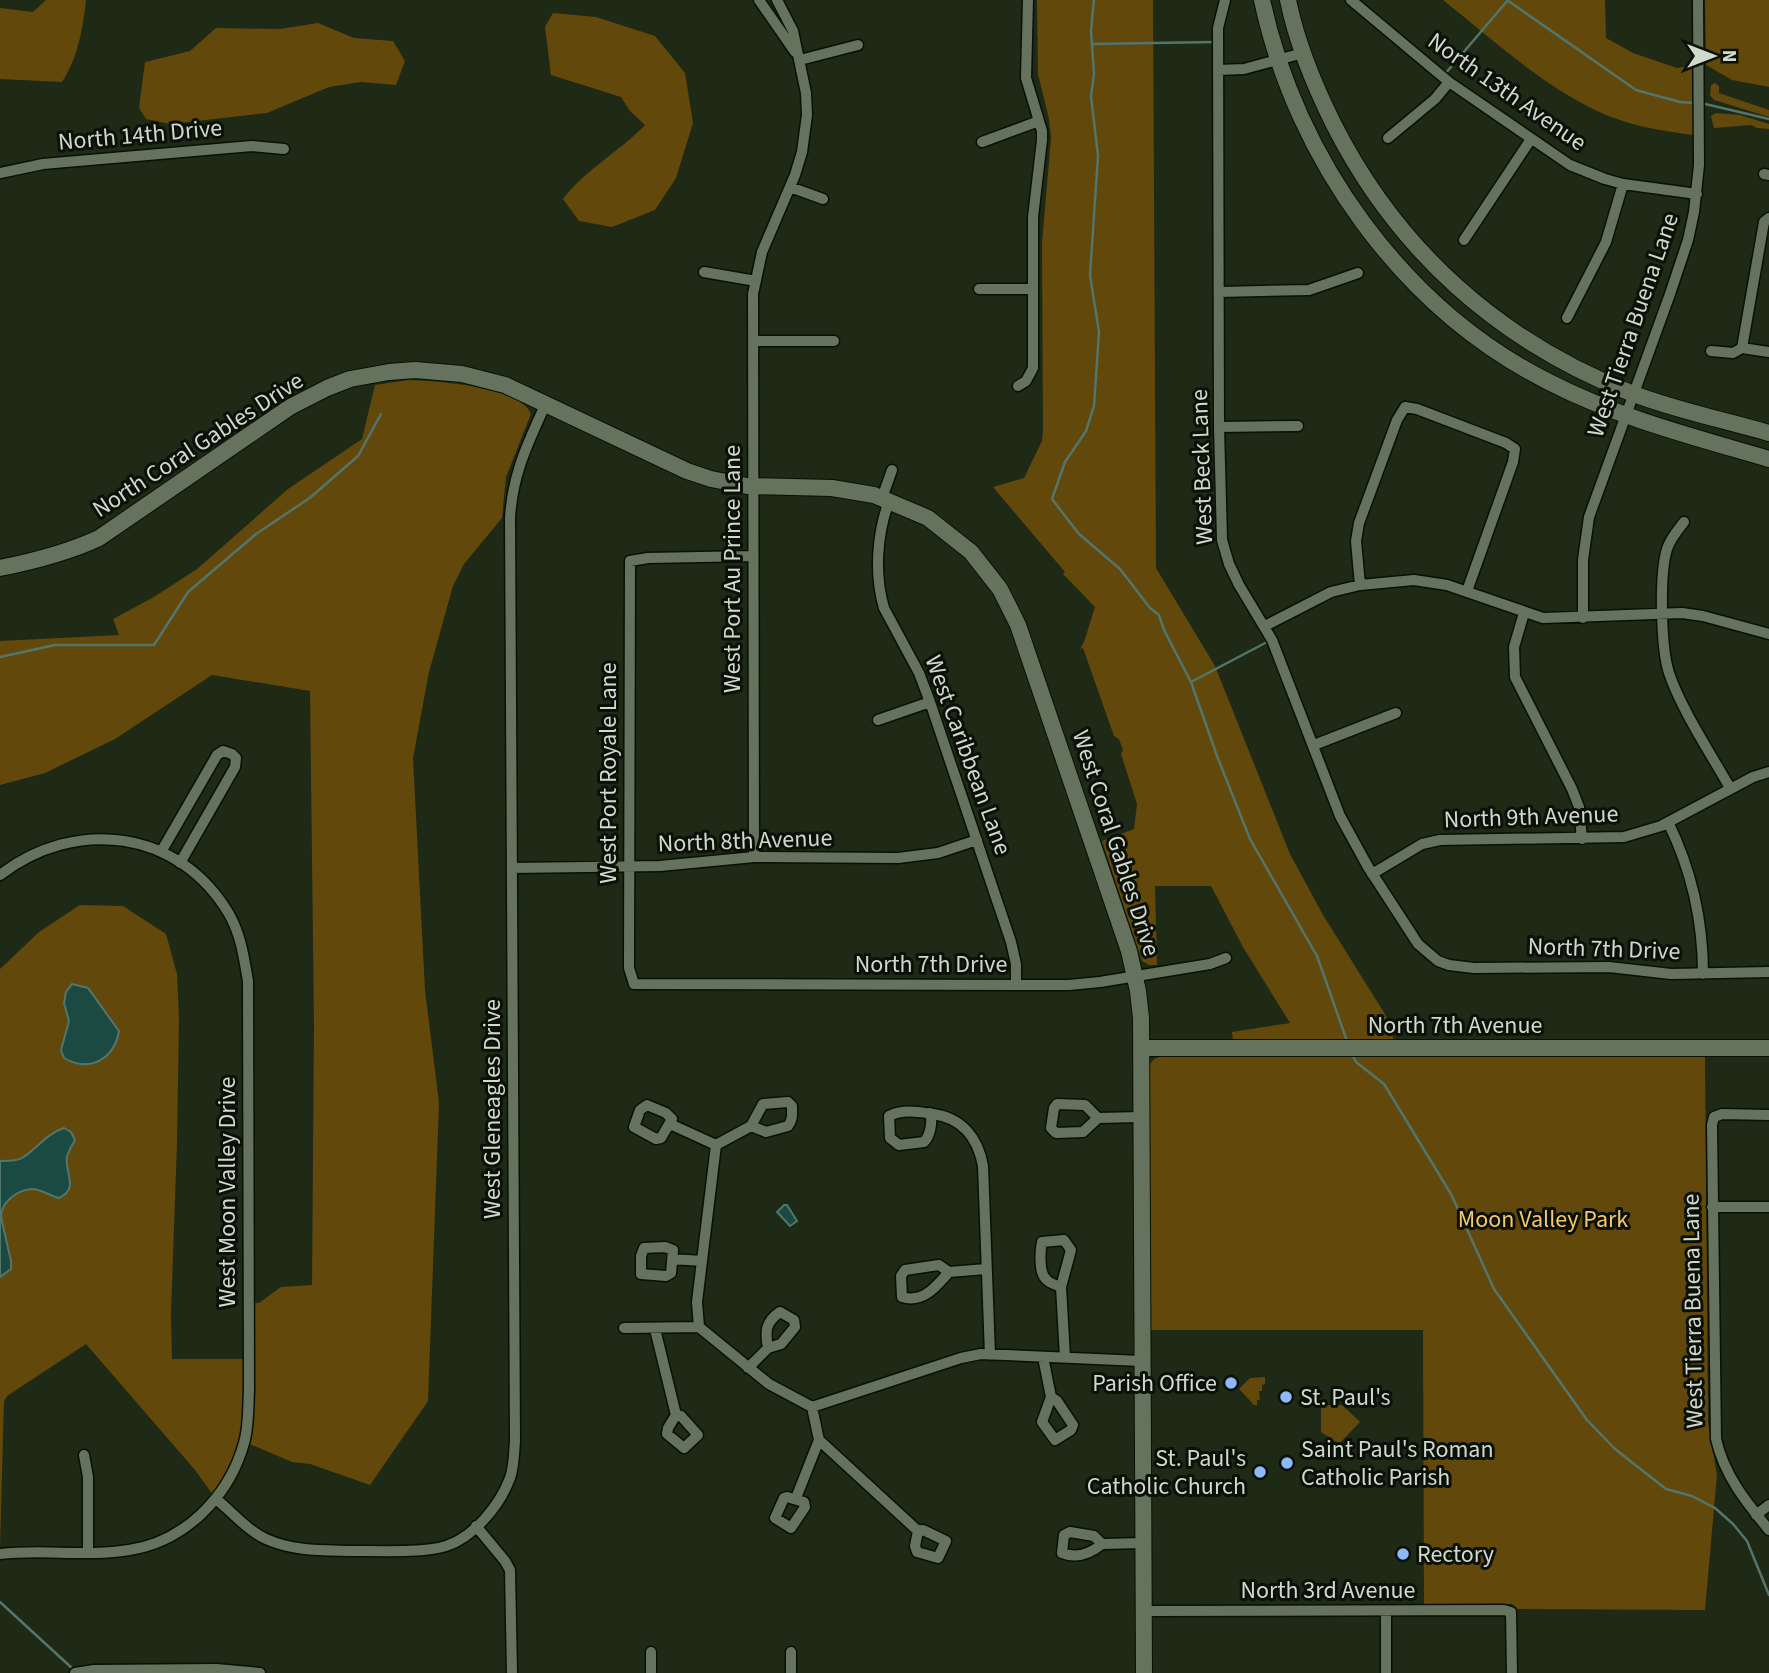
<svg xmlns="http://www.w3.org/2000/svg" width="1769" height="1673" viewBox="0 0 1769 1673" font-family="'Source Sans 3',sans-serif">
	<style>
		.green { fill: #62480b }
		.water { fill: #1b4a43; stroke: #52756c; stroke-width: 2 }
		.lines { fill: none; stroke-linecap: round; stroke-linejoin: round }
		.stream { stroke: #52756c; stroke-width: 2.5 }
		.street-casing { stroke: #081103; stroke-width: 13 }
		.secondary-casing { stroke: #081103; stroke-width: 18 }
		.street { stroke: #65725d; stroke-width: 10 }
		.secondary { stroke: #65725d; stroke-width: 16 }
		.poi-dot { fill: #8cb9fc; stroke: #0b1008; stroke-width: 2.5 }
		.labels { text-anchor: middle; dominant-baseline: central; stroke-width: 6; stroke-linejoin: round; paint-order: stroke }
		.street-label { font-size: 24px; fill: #d1d8cc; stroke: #0b1008 }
		.park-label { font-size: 24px; fill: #f4c66f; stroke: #0b1008 }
		.poi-label { font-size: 24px; fill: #d1d8cc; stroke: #0b1008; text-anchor: start }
	</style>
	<rect width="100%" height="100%" fill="#1e2916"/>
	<path class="green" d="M46,0h40c-3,28 -8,58 -24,82l-62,-3v-71l33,4z
		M1037,0h116l3,568 59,98 75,188 33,61 60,96 7,13 4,16h-161l-1,-8 58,-9 -47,-76 -32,-61h-56l2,79h-8l-7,-4 -40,-120 32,-12 3,-25 -16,-50 2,-4 -4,-11 -5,-3 -31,-88 -3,1 4,-7 11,-35 -32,-33 2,-2 -72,-85 31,-9 18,-37 1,-11 -1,-187 9,-105 -2,-19 -11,-45z
		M1443,0h162l1,38 27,15 44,15 22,-3v71c-36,-5 -72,-10 -104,-26 -56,-27 -104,-72 -152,-110z
		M1705,0h64v87l-37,-7 -26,-15z
		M553,13l43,4 59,19 30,37 8,50 -17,55 -21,32 -43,17 -33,-6 -16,-22c23,-30 56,-47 82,-74l-15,-14 -9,-14 -70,-22 -6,-48z
		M318,23l36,15 39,3 12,20 -9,24 -35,-3 -32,5 -62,26 -97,11 -24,-5 -7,-11 6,-46 45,-11 26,-23 64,1z
		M1715,83l4,3v7l50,17v7l-55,-17 -4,-5 1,-10z
		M1716,113l24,2 29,9v5l-12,-1 -6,-3 -37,3 -3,-12z
		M409,380c27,1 111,6 122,34l-25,63 -4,41 -38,46 -11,22 -24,86 -16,86 12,232 14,113 -11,298 -58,84 -60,-21 -18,-2 -47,-20 -29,57 -21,-29 -109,-126 -79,52 -3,6 -4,146v-579l39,-37 41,-27 43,1 43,28 11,40 2,44 -2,124 -6,172 1,45h76v-56h11l22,-16 31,-2 2,-260 -4,-334 -98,-16 -97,64 -70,34 -45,12v-144l119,-6 -6,-16 41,-22 43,-28 91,-80 74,-50 13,-54z
		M1705,1056l3,366 9,53 -12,135 -183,-1h-4l-6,-5h-88l-1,-274h-273v-266l4,-5 5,-2z
		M1265,1377v7l-3,1v6h-3l1,9h-3v5h-3l-15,-16 11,-11z
		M1321,1405h21l18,17 -21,22 -18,-12z"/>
	<path class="water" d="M72,984l16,4 31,43c-5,28 -29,42 -55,27l-3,-8 8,-29 -5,-18 2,-11z
		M64,1128l7,4 4,8c-3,5 -6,11 -8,16 -3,17 13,32 -8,42 -9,-2 -18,-9 -27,-9 -15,1 -31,13 -31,28l10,44v8l-11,8v-116c7,-1 16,1 22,-3 15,-9 24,-24 42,-30z
		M784,1205h3l10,16 -7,5 -13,-14z"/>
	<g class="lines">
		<path class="stream" d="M1094,0l-3,30 3,44 -3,22 7,60 -8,119 9,57 -5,74 -8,25 -21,31 -13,37 27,35 41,35 30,39 9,7 5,15 27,52 26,74 33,83 67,117 30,85
			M1507,0l129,90 44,12 14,1
			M1092,44l123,-2
			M1445,74l63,-74
			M1701,103l68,16
			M0,657l55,-12h99l34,-53 68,-58 55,-37 47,-41 23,-42
			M1191,682l78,-41
			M1352,1054l4,8 28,22 67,110 43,95 93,131 28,29 51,40 26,7 23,12 18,16 14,17 22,54
			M0,1602l73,67"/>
		<defs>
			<path id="street" d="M759,0l36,52
				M1225,0l-7,28 1,399 3,113 7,24 10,21 33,55 68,176 28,51 50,77 20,17 11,4 25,3 135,-1 62,7 98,-2
				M1351,0l98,82 121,83 35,14 18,5 74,10
				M800,60l58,-15
				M1218,70l26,-1 59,-16
				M1388,138l47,-39 14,-17
				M982,142l57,-21
				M0,173l43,-9 209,-18 32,3
				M1764,174l5,1
				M790,187l33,12
				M1464,240l67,-101
				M704,272l52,9
				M979,289h54
				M1219,292l90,-2 49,-17
				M1567,318l39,-76 17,-58
				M753,341h81
				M1742,348l22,-126 5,-4
				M1711,351l22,2 9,-5 27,4
				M1018,386l8,-5 7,-13v-151l9,-77v-9l-16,-53 2,-78
				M1219,427l79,-1
				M882,498l10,-28
				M889,501c-12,33 -15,73 -5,107l35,65 11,29 81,240 5,22v21
				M1684,522c-7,9 -14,17 -17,27 -8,26 -6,99 2,124 12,36 42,81 61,115
				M753,556l-105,2 -18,3 -1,407 5,16 435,1 31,-3 110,-18 16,-6
				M1360,585l-4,-44 3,-18 38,-103 8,-13 12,2 89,34 9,6 -2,13 -46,129
				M1524,613l-10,34 1,30 57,112 7,18 3,32
				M1583,618v-58l6,-43 81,-223 18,-54 6,-28 5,-47 -1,-165
				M1265,626l66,-34 29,-7 54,-5 33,5 96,33 139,-5 21,3 66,18
				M878,720l52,-18
				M1314,745l82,-32
				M1668,822c24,49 35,97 35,152
				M161,852l56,-97 6,-4 9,3 4,4 -1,9 -55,96
				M754,857l-1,-563 9,-42 33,-77 7,-23 5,-37 -1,-22 -13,-62 -16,-31
				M512,868l148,-2 94,-9 144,1 40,-5 39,-13
				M1372,874l50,-30 18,-4 184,-3 37,-11 92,-49 16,-5
				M0,875c75,-58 179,-46 229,39 12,21 15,44 19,67l1,409c-1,17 0,36 -5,53 -15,54 -60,99 -115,107 -43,7 -86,-1 -129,4
				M788,1102l4,4c0,8 1,14 -4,20l-22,6 -15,-6 12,-22z
				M647,1105l19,8 6,6 -11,19 -5,1 -22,-12 6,-17z
				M930,1113c3,9 0,23 -6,29l-25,3 -9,-7 -1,-22c14,-7 30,-4 44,-2 29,4 45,24 50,52l7,189
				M1769,1115l-47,-1 -8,3 -2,8 4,314c8,36 30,63 53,91
				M1098,1118l-13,-13 -28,-1 -3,4 -3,20 5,5 27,-1 15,-14 43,-1
				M670,1124l46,21
				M1712,1207h57
				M665,1247l8,3 -2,23 -5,3 -25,-2v-18l3,-8z
				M673,1259l29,2
				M939,1265l10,7c-12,13 -25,32 -47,25l-1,-21 4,-6z
				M949,1272l37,-3
				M1061,1287c-5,-2 -13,-4 -16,-9 -6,-7 -5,-27 -3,-36l22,-2 7,10 -10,37 4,70
				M780,1312l14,8 1,7 -14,17 -13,4c-3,-16 -3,-26 12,-36z
				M699,1327l-2,-25 19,-157 35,-19
				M624,1328l75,-1 70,57 43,23 149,-49 20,-4 160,7
				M655,1329l21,86 5,1 17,19 -14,13 -17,-14 1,-6 8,-13
				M1043,1357l8,40
				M748,1368l20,-20
				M1051,1397l6,4 16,24 -2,5 -16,10 -13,-18z
				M812,1407l7,33 99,91 5,-1 23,11 -8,17 -21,-6 -2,-6 3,-15
				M84,1455l4,22v75
				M787,1497l17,5 1,5 -14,21 -16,-10 9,-20z
				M796,1498l23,-58
				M216,1499c16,13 32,32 50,40 29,13 59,11 89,12 23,0 70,2 91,-5 28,-9 54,-41 64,-68 4,-11 4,-25 5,-37l-5,-922c2,-44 18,-76 36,-116
				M1756,1515l13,-10
				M476,1526l29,35 5,9 2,103
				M1102,1544l-8,-8 -24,-4 -6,3 -2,18c15,6 28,1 40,-9l41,-1
				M1144,1611l360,-1 7,2 1,61
				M791,1652v21
				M75,1673l19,-3 122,-1 44,4
				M651,1673v-21
				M1386,1673v-62"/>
			<path id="secondary" d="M1262,0c34,159 141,309 287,382 70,36 145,55 220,77
				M1288,0c9,44 26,85 46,125 64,126 165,216 297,268 44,17 93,27 138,40
				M0,568c35,-7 67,-15 99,-30l191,-131 37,-19 23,-9 39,-7 26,-2 47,4 43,11 182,86 24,8 36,7 85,2 42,7 54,23 43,34 29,37 18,36 111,326 9,40 3,27 3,655
				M1141,1048h628"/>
		</defs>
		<use href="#street" class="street-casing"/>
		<use href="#secondary" class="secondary-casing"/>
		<use href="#street" class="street"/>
		<use href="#secondary" class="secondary"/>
	</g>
	<g class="poi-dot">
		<circle cx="1231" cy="1383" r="7"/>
		<circle cx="1286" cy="1397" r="7"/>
		<circle cx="1287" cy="1463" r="7"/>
		<circle cx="1260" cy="1472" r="7"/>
		<circle cx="1403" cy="1554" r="7"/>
	</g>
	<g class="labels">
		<g class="street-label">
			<text transform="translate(1507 92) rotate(35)">North 13th Avenue</text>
			<text transform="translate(140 135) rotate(-5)">North 14th Drive</text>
			<text transform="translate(1633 325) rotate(-71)">West Tierra Buena Lane</text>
			<text transform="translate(198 445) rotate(-33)">North Coral Gables Drive</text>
			<text transform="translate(1202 467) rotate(-92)">West Beck Lane</text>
			<text transform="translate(732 569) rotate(-90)">West Port Au Prince Lane</text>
			<text transform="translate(968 755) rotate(70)">West Caribbean Lane</text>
			<text transform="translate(608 773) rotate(-90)">West Port Royale Lane</text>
			<text transform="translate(1531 817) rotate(-2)">North 9th Avenue</text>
			<text transform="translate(745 841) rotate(-2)">North 8th Avenue</text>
			<text transform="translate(1116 843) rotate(72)">West Coral Gables Drive</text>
			<text transform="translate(1604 949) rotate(2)">North 7th Drive</text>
			<text x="931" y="964">North 7th Drive</text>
			<text x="1455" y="1025">North 7th Avenue</text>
			<text transform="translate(492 1109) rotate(-90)">West Gleneagles Drive</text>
			<text transform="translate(227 1192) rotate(-90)">West Moon Valley Drive</text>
			<text transform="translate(1693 1311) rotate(-91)">West Tierra Buena Lane</text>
			<text x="1328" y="1590">North 3rd Avenue</text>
		</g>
		<g class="park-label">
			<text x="1543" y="1219">Moon Valley Park</text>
		</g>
		<g class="poi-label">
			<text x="1217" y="1383" text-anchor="end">Parish Office</text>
			<text x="1300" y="1397">St. Paul's</text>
			<text x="1301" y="1449">Saint Paul's Roman<tspan x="1301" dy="28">Catholic Parish</tspan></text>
			<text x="1246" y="1458" text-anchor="end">St. Paul's<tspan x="1246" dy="28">Catholic Church</tspan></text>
			<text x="1417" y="1554">Rectory</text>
		</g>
	</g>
	<g transform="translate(1713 56) rotate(90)" stroke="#0b1008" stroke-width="5" paint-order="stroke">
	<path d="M0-5L12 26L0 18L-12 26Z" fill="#d1d8cc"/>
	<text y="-10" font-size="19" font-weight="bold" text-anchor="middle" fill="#d1d8cc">N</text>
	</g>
</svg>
